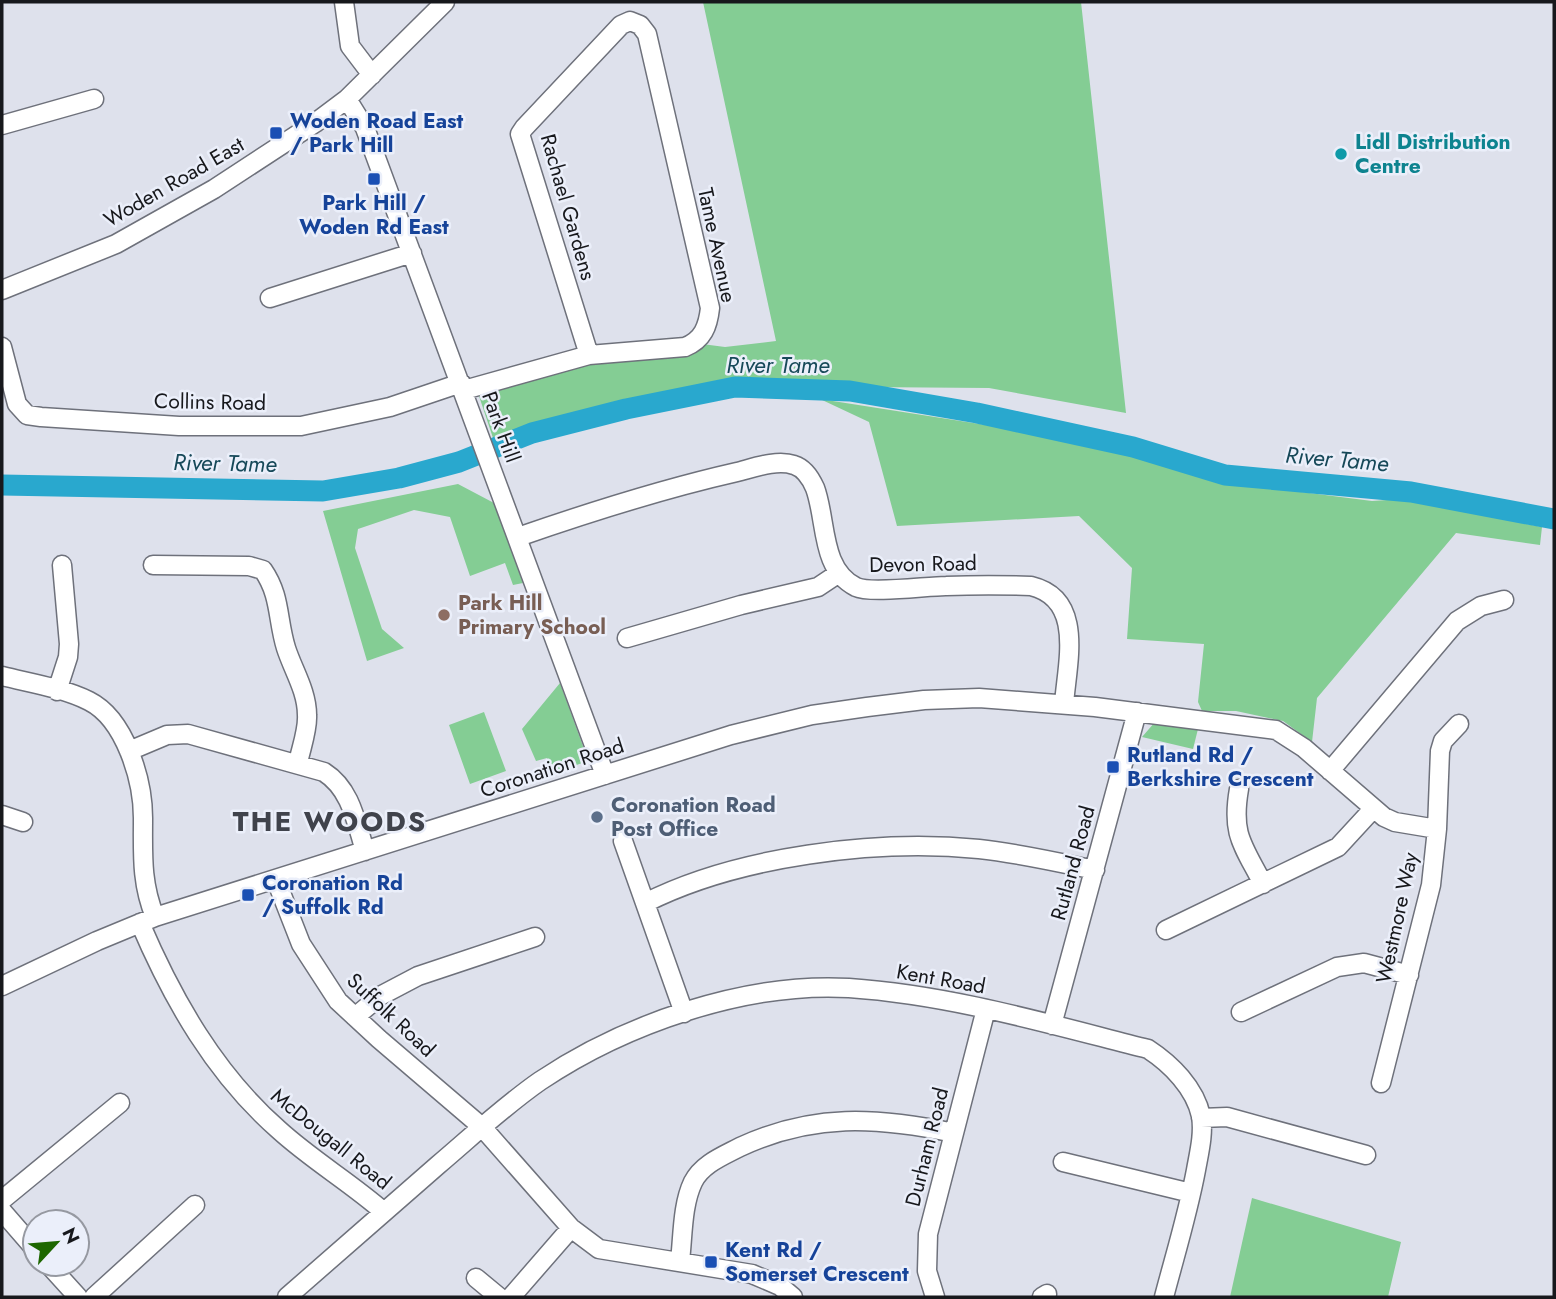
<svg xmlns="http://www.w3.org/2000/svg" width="1556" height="1299" viewBox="0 0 1556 1299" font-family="Jost,sans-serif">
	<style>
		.green { fill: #84cd94 }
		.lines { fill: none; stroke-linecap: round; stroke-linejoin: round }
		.river { stroke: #29a8ce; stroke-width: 21 }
		.minor-casing { stroke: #6e717b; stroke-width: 21 }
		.minor { stroke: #fff; stroke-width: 18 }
		.transit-dot { fill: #1a4fb4; stroke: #ebeffa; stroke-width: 2.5 }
		.culture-dot { fill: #0f9aa8; stroke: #ebeffa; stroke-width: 2.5 }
		.education-dot { fill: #8d6e63; stroke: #ebeffa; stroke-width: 2.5 }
		.service-dot { fill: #5c6f8a; stroke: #ebeffa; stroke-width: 2.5 }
		.labels { text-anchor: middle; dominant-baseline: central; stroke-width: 5; stroke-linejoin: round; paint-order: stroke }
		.transit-label { font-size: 21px; font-weight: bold; fill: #164399; stroke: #ebeffa; text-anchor: start }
		.culture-label { font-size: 21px; font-weight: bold; fill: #0d838f; stroke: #ebeffa; text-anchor: start }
		.street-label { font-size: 21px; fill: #17181c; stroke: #ebeffa }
		.education-label { font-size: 21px; font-weight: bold; fill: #785e54; stroke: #ebeffa; text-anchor: start }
		.service-label { font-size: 21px; font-weight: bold; fill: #4e5e75; stroke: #ebeffa; text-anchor: start }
		.water-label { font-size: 23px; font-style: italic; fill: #174959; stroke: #ebeffa }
		.district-label { font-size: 28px; font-weight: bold; letter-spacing: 2px; fill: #40434c; stroke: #ebeffa }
	</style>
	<rect width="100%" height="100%" fill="#dee1ec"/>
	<path class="green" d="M703,2h378l45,411 -137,-25 -126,-1 -101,-4 -104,14 -138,33 -26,11 -16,-48 117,-31 107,-18 23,3 51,-6z
		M820,399l224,35 194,50 134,17 30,-2 140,28 -2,18 -84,-12 -139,165 -5,44 -29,-21 -47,-10h-34l-4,-9 6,-58 -77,-5 5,-71 -53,-52 -182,10 -28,-104z
		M458,484l36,19 29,80 -10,2 -8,-22 -35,13 -20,-59 -36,-7 -56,19 -3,19 27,81 22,19 -37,13 -44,-150z
		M560,683l27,74 -5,6 -30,11 -5,-16 -11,3 -14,-32z
		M484,712l22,59 -36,13 -21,-59z
		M1155,722l43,7 -5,20 -51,-12z
		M1252,1198l149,44 -13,55h-158z"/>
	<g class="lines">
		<path class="river" d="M2,485l321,6 76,-13 60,-16 73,-29 94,-24 109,-22 115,4 127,22 156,34 92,28 186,17 143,27"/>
		<defs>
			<path id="minor" d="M344,2l6,44 22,29
				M347,99l18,29 240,647
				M2,125l92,-26
				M2,290l114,-46 98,-55 101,-66 32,-24 98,-97
				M270,298l142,-45
				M2,347l15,57 10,11 14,2 138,9h122l89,-19 71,-24
				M464,390l125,-35 96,-8c18,-7 23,-21 25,-39l-63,-274 -7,-9 -10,-4 -9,4 -97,103 -4,6 69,221
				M518,537c72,-25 144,-48 219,-65 16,-4 40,-13 57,-7 10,3 17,14 21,23 12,32 5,81 41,99 15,7 71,-1 90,-1 28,-1 57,-1 85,0 54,13 36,77 33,118
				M153,565l96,1 14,4c18,26 14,49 23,78 7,22 21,43 21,67 1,15 -6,33 -9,48
				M627,638l114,-33 77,-18 21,-14
				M2,676c28,7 61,12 87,25 36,18 54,79 54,117 0,36 -2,65 12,99
				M57,691l11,-34 1,-13 -7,-79
				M129,751l38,-16 21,-1 136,38c27,17 32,50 41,79
				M1330,771l127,-150 24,-15 23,-6
				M1239,789c-8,46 4,56 24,95
				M2,815l21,7
				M623,841l22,62
				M276,880l25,64 37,57 41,38 103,88 89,101 28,21 153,25 28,12 13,11
				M140,923c33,77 75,151 139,207 33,30 72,53 105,82
				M1166,930l172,-83 35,-38
				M2,986l95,-45 58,-24 576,-182 81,-20 55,-8 57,-7 55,-2 116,9 181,23 28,18 80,69 11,5 42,7
				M1241,1012l96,-45 27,-4 45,12
				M684,1013l-39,-110c93,-47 231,-64 334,-54 39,4 78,13 116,21
				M355,1017l25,-21 38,-20 117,-39
				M1052,1025l85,-313
				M1381,1083l50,-198 6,-56 3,-78 3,-10 16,-17
				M1201,1118l26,-1 139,38
				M1063,1162l128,31
				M2,1200l118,-97
				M2,1211l33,38
				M680,1261c3,-25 2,-56 13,-79 9,-18 30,-26 47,-35 73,-34 137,-30 214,-14
				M48,1264l30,33
				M476,1278l23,19
				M94,1297l101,-92
				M287,1297c50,-44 101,-88 151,-132 33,-28 66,-59 102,-84 85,-57 205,-99 309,-93 102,7 200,36 299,61 23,15 47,39 53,67 3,18 -2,37 -5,54 -8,43 -21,85 -32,127
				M511,1297l60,-69
				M935,1297l-8,-26 1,-37 58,-225
				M1042,1297l5,-3"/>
		</defs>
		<use href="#minor" class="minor-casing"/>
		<use href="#minor" class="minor"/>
	</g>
	<g class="transit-dot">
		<rect x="269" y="126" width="14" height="14" rx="3.5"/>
		<rect x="367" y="172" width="14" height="14" rx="3.5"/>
		<rect x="1106" y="760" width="14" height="14" rx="3.5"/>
		<rect x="241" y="888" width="14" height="14" rx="3.5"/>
		<rect x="704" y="1255" width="14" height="14" rx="3.5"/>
	</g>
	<circle class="culture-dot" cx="1341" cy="154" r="7"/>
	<circle class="education-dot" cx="444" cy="615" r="7"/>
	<circle class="service-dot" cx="597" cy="817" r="7"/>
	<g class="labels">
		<g class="transit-label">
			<text x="290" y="121">Woden Road East<tspan x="290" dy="24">/ Park Hill</tspan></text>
			<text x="374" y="203" text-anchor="middle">Park Hill /<tspan x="374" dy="24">Woden Rd East</tspan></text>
			<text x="1127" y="755">Rutland Rd /<tspan x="1127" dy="24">Berkshire Crescent</tspan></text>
			<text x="262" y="883">Coronation Rd<tspan x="262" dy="24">/ Suffolk Rd</tspan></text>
			<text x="725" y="1250">Kent Rd /<tspan x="725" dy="24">Somerset Crescent</tspan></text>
		</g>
		<g class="culture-label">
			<text x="1355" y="142">Lidl Distribution<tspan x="1355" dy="24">Centre</tspan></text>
		</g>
		<g class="street-label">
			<text transform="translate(174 182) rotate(-30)">Woden Road East</text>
			<text transform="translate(568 207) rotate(74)">Rachael Gardens</text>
			<text transform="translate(717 245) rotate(78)">Tame Avenue</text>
			<text transform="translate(210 402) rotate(1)">Collins Road</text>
			<text transform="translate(501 427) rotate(70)">Park Hill</text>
			<text transform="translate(923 564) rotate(-1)">Devon Road</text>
			<text transform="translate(552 768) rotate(-18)">Coronation Road</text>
			<text transform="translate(1073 863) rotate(-75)">Rutland Road</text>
			<text transform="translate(1397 918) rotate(-78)">Westmore Way</text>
			<text transform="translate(941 979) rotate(10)">Kent Road</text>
			<text transform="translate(391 1015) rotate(43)">Suffolk Road</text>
			<text transform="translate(331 1139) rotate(39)">McDougall Road</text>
			<text transform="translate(927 1147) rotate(-76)">Durham Road</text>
		</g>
		<g class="education-label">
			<text x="458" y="603">Park Hill<tspan x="458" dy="24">Primary School</tspan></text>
		</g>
		<g class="service-label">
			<text x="611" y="805">Coronation Road<tspan x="611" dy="24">Post Office</tspan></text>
		</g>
		<g class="water-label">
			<text x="778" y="365">River Tame</text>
			<text transform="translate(1337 459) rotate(5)">River Tame</text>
			<text transform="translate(225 463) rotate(1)">River Tame</text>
		</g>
		<g class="district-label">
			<text x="330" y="821">THE WOODS</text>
		</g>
	</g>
	<rect width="1556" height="1299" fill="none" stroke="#17181c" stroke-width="7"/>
	<g transform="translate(56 1243) rotate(64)"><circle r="33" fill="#ebeffa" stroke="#9699a1" stroke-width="2"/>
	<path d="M0-5L12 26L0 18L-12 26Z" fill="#1d6700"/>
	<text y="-10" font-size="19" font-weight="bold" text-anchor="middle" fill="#17181c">N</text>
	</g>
</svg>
